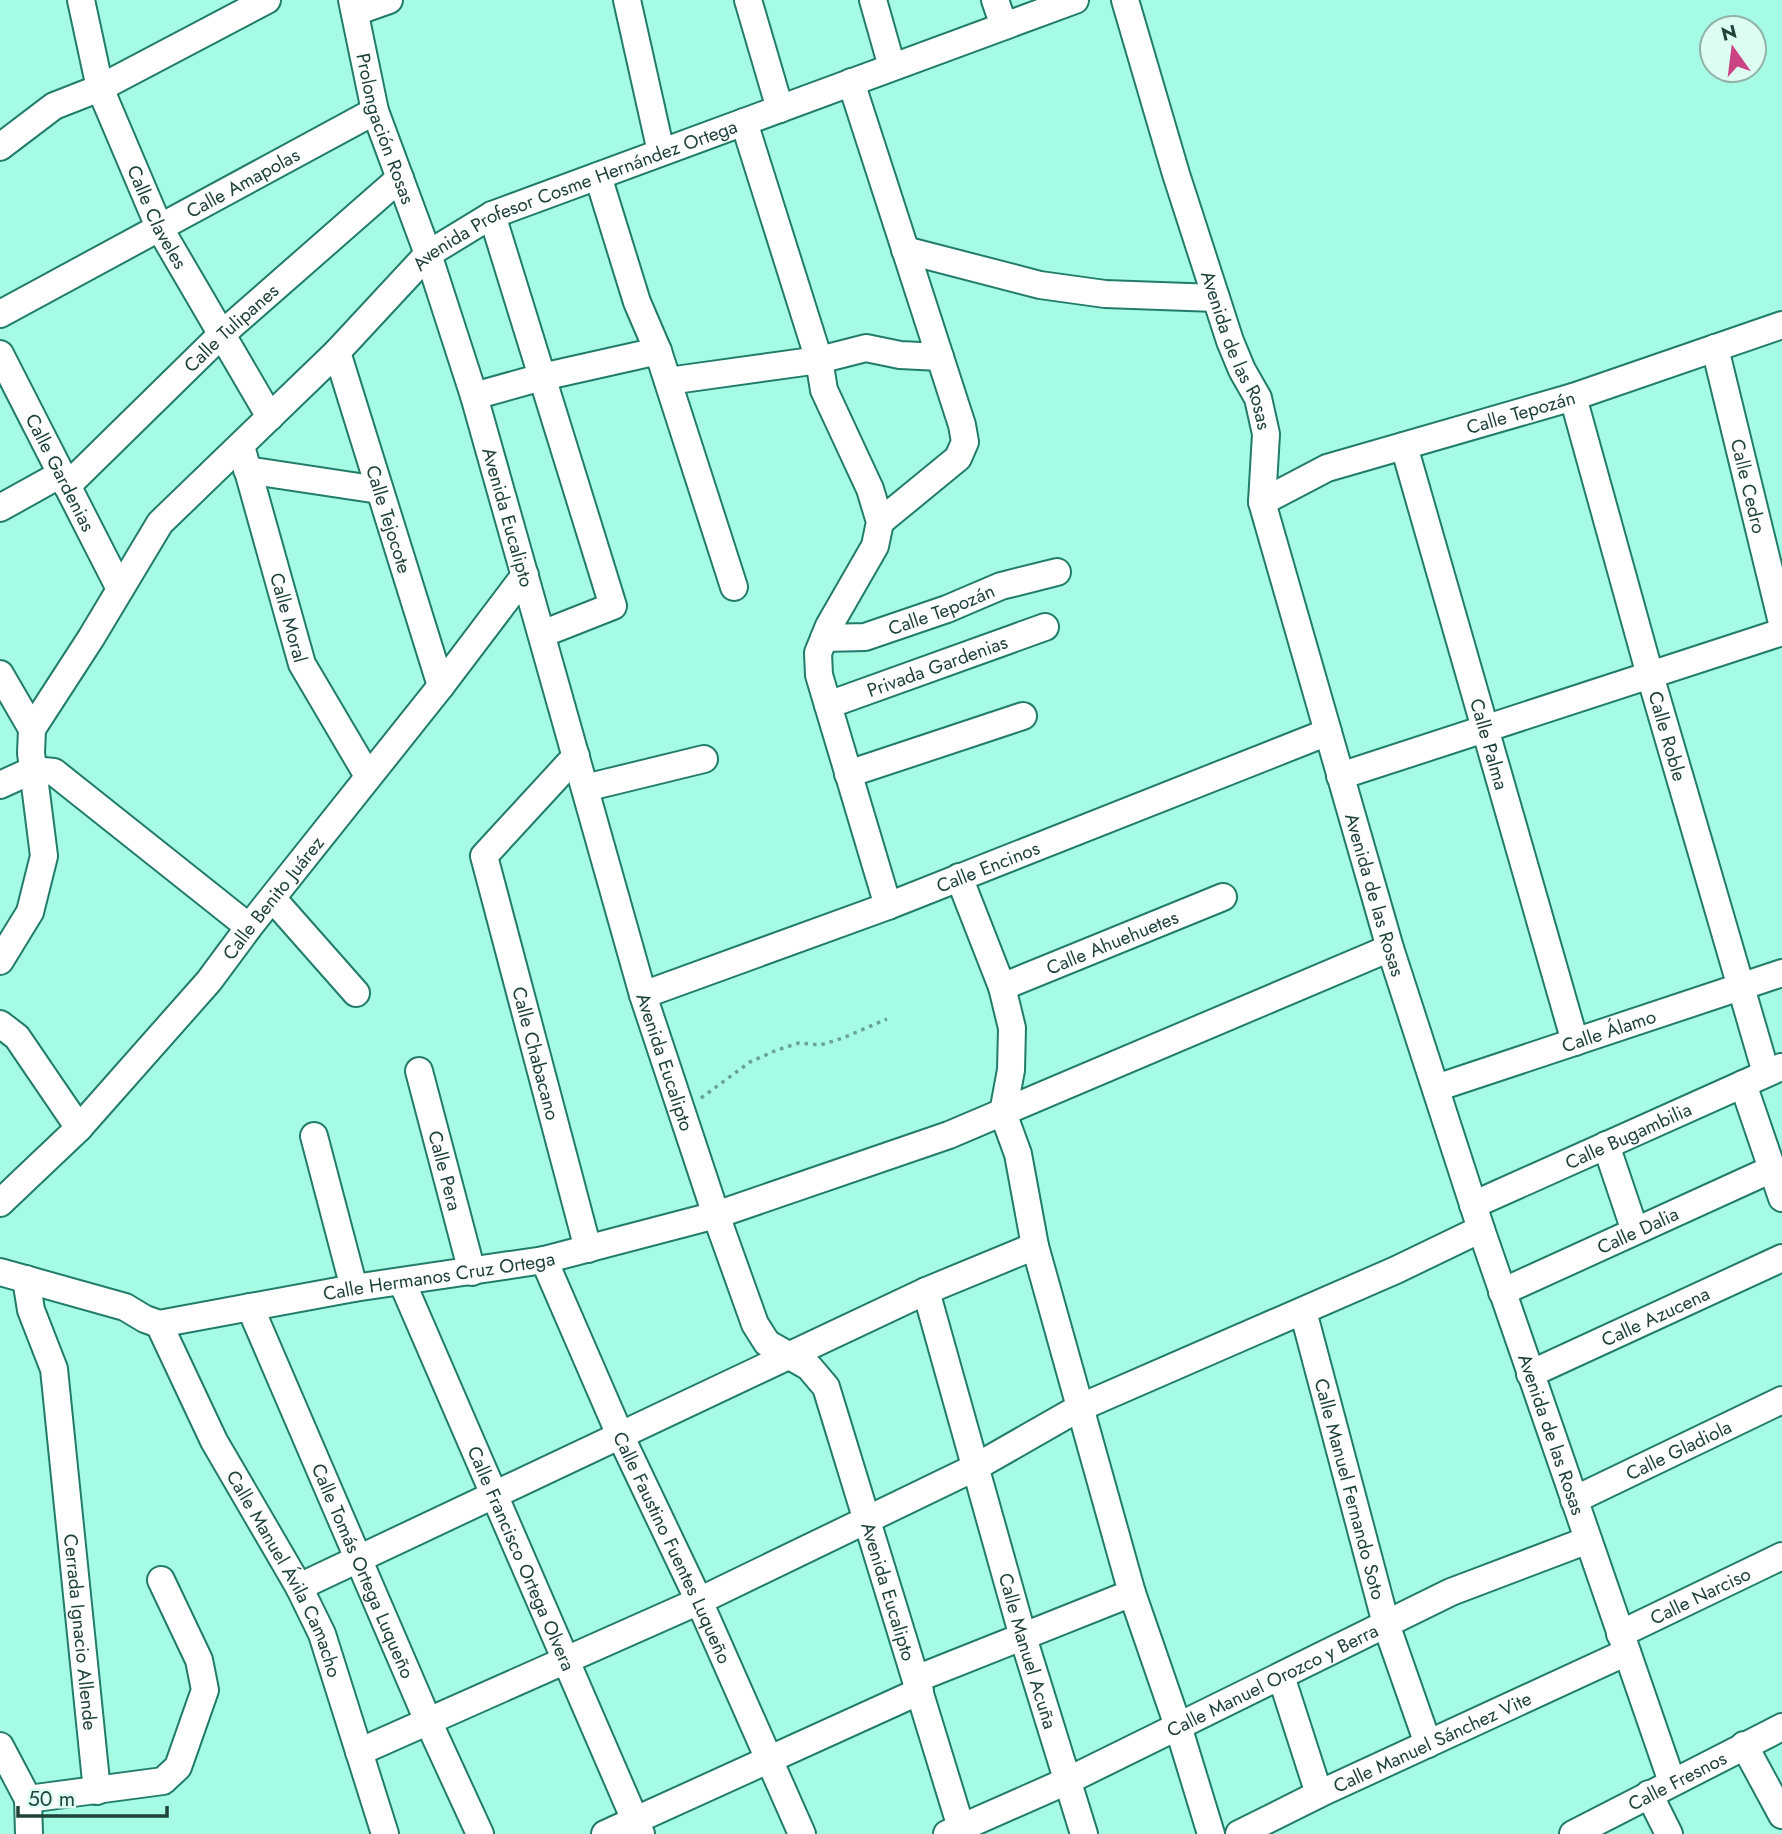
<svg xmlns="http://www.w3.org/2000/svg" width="1782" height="1834" viewBox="0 0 1782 1834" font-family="Jost,sans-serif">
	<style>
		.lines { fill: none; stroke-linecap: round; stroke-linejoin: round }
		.minor-casing { stroke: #217c69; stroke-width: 30 }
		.path { stroke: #66a493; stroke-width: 3.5; stroke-dasharray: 3.5 5; stroke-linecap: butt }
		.minor { stroke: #fff; stroke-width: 26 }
		.labels { text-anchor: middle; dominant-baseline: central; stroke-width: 7; stroke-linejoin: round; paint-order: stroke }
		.street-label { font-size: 19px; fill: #1f4239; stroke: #ddfdf3 }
	</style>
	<rect width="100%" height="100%" fill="#a6fbe4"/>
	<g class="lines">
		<defs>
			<g id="minor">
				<path id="s1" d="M81,0l19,88 59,139 111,190"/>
				<path id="s2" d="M352,0l23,111 53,143 46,142 169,599 73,220 39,109 12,19 42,24 17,20 137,447"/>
				<path d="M627,0l34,152"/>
				<path d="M748,0l32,109"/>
				<path d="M873,0l19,67"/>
				<path d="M995,0l9,26"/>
				<path id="s3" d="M1125,0l51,174 54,167 12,29 16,28 8,36 -4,68 128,446 91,281 191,553"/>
				<path d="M355,12l34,-12"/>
				<path d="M851,82l111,343 3,17 -7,16 -78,64"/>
				<path d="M744,122l75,238 5,30 46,99 10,33 -5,24 -46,80 -11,27 1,22 69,231"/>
				<path d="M0,147l54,-41 46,-18 167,-88"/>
				<path d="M598,176l39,126 21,49 76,236"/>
				<path d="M492,215l121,391 -71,28"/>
				<path d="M905,250l135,35 65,9 111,4"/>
				<path id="s4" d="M0,314l375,-203"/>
				<path id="s5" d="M1715,348l67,275"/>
				<path id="s6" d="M337,352l104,334"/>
				<path id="s7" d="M0,354l120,235"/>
				<path d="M668,381l151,-21 47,-12 34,7 40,2"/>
				<path d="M474,396l68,-19 116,-26"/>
				<path id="s8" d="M1573,397l77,278 116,398"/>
				<path id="s9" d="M241,446l61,218 66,112"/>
				<path id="s10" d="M1404,446l171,596"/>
				<path d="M247,470l132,20"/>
				<path id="s11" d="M67,486l155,-152 178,-156"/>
				<path id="s12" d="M1262,502l65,-34 246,-71 209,-72"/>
				<path d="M0,508l61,-34"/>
				<path id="s13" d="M824,638l41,-1 82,-28 54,-23 56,-14"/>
				<path d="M0,674l32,55"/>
				<path id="s14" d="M828,705l217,-78"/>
				<path id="s15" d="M576,756l-92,100 104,393"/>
				<path d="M848,774l175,-58"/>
				<path d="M1340,776l442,-144"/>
				<path d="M0,785l33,-15 21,2 195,155"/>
				<path d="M585,788l119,-29"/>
				<path d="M959,877l43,110 10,41 -1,42 -8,43 15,41 17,92 97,347 46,133 33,108"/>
				<path d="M273,899l83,94"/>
				<path id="s16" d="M0,961l30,-49 14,-56 -13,-103 1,-24 59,-91 69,-115 177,-171 91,-98 64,-39 583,-215"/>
				<path id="s17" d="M1002,987l221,-90"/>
				<path id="s18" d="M643,995l245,-89 440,-174"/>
				<path d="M0,1024l17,13 62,91"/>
				<path id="s19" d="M419,1071l53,201"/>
				<path d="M1743,1084l39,114"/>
				<path id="s20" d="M1436,1088l346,-115"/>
				<path d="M314,1136l40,152"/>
				<path d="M1606,1145l29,86"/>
				<path id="s21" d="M0,1203l79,-75 130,-147 40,-54 192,-241 84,-111"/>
				<path id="s22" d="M1473,1205l308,-138"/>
				<path id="s23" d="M544,1260l76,175 79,166 103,233"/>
				<path id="s24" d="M0,1272l125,35 20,12 14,5 195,-36 190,-28 172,-45 233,-80 441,-187"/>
				<path id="s25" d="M26,1279l5,31 23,59 43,422"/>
				<path id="s26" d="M402,1282l239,552"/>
				<path id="s27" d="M926,1291l97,346 61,197"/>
				<path id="s28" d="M1502,1292l270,-123"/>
				<path id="s29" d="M250,1307l178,414 52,113"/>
				<path id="s30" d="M1303,1311l83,313 42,120"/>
				<path id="s31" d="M159,1324l55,117 85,146 23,47 63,200"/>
				<path id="s32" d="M1530,1374l252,-116"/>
				<path id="s33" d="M1574,1500l208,-100"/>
				<path d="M299,1587l627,-296 109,-45"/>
				<path id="s34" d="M1620,1634l162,-78"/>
				<path d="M1281,1676l38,118"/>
				<path d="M916,1679l216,-86"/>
				<path d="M1744,1745l38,70"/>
				<path d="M0,1746l28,53 1,35"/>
				<path d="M359,1752l340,-151 275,-133 105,-60 317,-138 85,-41"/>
				<path d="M1649,1794l20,40"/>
				<path d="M28,1799l135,-18 15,-14 27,-77 -6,-30 -38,-80"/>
				<path d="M605,1834l315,-143"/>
				<path id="s35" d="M947,1834l120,-53 384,-189 137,-52"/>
				<path id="s36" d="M1239,1834l80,-40 308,-142"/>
				<path id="s37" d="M1573,1834l209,-107"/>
			</g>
		</defs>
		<use href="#minor" class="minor-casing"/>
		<path class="path" d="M701,1098l49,-36 27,-12 22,-7 21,2 23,-7 44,-19"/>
		<use href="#minor" class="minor"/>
	</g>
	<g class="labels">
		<g class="street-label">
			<text stroke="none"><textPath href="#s2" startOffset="133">Prolongación Rosas</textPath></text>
			<text stroke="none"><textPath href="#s4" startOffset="276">Calle Amapolas</textPath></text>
			<text stroke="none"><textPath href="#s16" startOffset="1024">Avenida Profesor Cosme Hernández Ortega</textPath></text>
			<text stroke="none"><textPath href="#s1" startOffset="231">Calle Claveles</textPath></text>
			<text stroke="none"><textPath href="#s11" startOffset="228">Calle Tulipanes</textPath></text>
			<text stroke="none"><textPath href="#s3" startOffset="368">Avenida de las Rosas</textPath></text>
			<text stroke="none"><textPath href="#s12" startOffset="275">Calle Tepozán</textPath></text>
			<text stroke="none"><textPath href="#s7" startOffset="133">Calle Gardenias</textPath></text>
			<text stroke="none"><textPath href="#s5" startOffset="142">Calle Cedro</textPath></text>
			<text stroke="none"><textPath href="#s2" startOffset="541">Avenida Eucalipto</textPath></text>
			<text stroke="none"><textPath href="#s6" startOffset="175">Calle Tejocote</textPath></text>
			<text stroke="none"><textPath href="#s13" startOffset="122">Calle Tepozán</textPath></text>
			<text stroke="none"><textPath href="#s9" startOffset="178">Calle Moral</textPath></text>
			<text stroke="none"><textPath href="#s14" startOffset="116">Privada Gardenias</textPath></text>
			<text stroke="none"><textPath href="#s8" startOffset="352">Calle Roble</textPath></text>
			<text stroke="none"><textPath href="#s10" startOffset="310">Calle Palma</textPath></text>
			<text stroke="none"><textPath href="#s18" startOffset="368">Calle Encinos</textPath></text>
			<text stroke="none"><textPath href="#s3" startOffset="934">Avenida de las Rosas</textPath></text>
			<text stroke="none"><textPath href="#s21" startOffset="410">Calle Benito Juárez</textPath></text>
			<text stroke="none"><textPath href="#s17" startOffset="119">Calle Ahuehuetes</textPath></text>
			<text stroke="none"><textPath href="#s20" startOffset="182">Calle Álamo</textPath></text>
			<text stroke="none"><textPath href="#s15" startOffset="340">Calle Chabacano</textPath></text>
			<text stroke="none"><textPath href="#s2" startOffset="1108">Avenida Eucalipto</textPath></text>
			<text stroke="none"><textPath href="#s22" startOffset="170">Calle Bugambilia</textPath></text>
			<text stroke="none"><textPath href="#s19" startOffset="103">Calle Pera</textPath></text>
			<text stroke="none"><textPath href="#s28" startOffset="149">Calle Dalia</textPath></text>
			<text stroke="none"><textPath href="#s24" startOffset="452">Calle Hermanos Cruz Ortega</textPath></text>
			<text stroke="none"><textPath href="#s32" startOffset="138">Calle Azucena</textPath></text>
			<text stroke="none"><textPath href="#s3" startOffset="1502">Avenida de las Rosas</textPath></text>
			<text stroke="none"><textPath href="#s33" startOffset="116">Calle Gladiola</textPath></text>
			<text stroke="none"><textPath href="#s30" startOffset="184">Calle Manuel Fernando Soto</textPath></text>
			<text stroke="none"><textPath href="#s23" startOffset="315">Calle Faustino Fuentes Luqueño</textPath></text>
			<text stroke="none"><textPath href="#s26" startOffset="301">Calle Francisco Ortega Olvera</textPath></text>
			<text stroke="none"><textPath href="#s29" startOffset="287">Calle Tomás Ortega Luqueño</textPath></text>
			<text stroke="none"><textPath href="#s31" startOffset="280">Calle Manuel Ávila Camacho</textPath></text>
			<text stroke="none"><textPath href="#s2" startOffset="1696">Avenida Eucalipto</textPath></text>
			<text stroke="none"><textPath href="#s34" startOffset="89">Calle Narciso</textPath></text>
			<text stroke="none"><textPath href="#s25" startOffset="359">Cerrada Ignacio Allende</textPath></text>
			<text stroke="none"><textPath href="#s27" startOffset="374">Calle Manuel Acuña</textPath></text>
			<text stroke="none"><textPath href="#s35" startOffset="360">Calle Manuel Orozco y Berra</textPath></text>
			<text stroke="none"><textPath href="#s36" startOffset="214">Calle Manuel Sánchez Vite</textPath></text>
			<text stroke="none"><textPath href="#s37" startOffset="117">Calle Fresnos</textPath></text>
		</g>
	</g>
	<g transform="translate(1733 49) rotate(346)"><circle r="33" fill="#ddfdf3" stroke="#91b2a9" stroke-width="2"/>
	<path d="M0-5L12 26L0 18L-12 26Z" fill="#ca4383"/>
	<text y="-10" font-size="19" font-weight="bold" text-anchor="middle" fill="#1f4239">N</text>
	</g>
	<path d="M18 1806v10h149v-10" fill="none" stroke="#1f4239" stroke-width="3.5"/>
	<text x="28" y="1806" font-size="21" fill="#1f4239" stroke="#ddfdf3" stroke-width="5" paint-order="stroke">50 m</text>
</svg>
